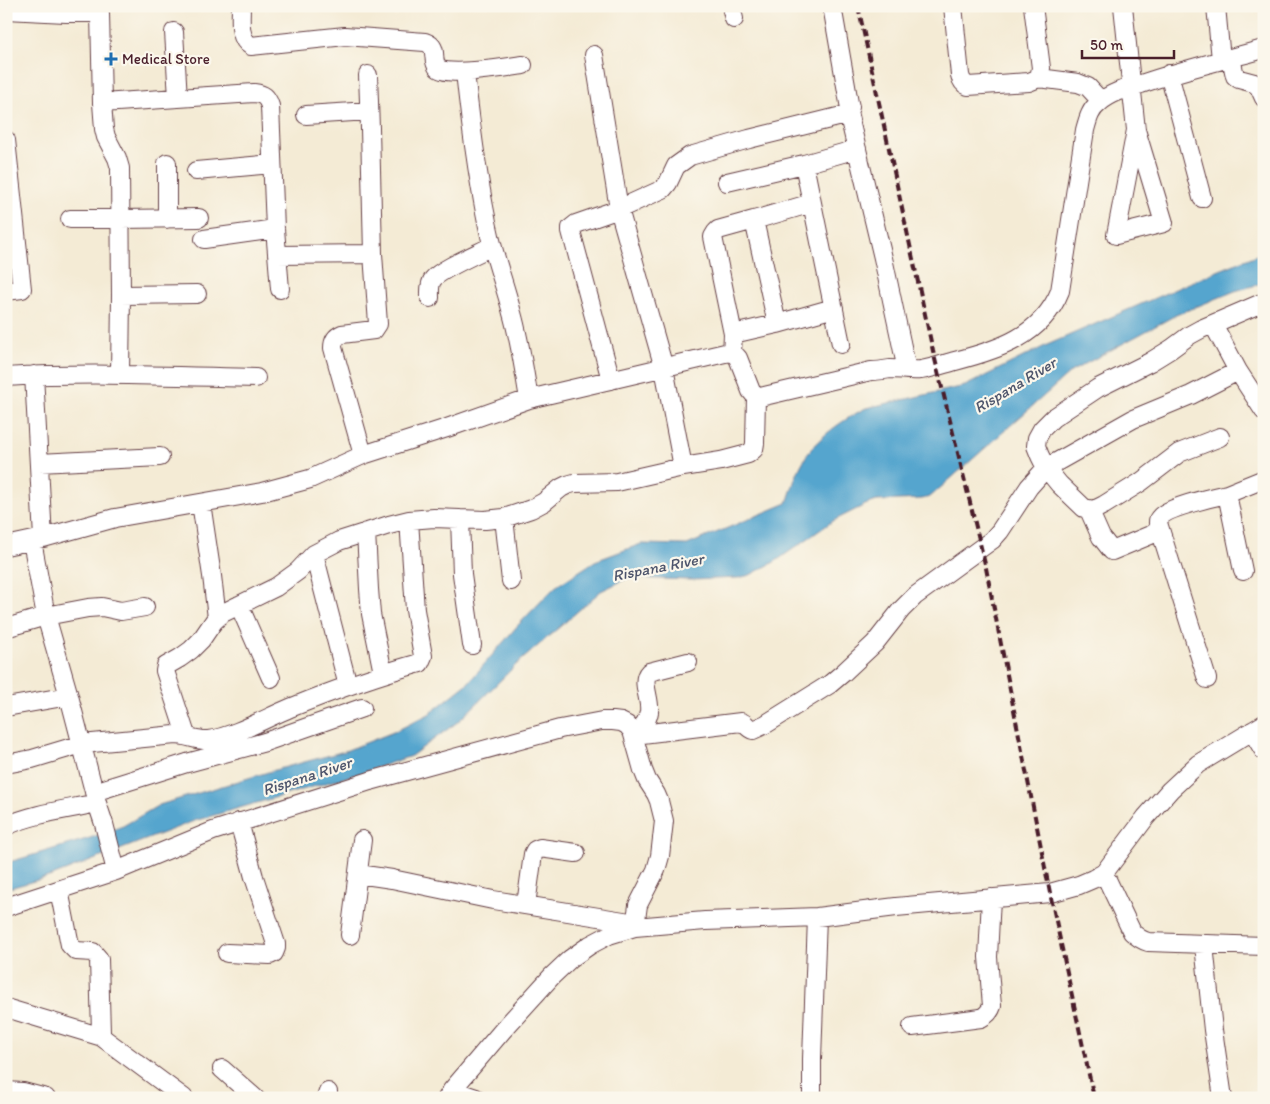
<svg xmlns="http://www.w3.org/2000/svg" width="1270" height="1104" viewBox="0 0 1270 1104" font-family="Itim,sans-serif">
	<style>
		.water { fill: #54a5ce; stroke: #4f627c }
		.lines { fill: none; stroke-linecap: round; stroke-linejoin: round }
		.minor-casing { stroke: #643e44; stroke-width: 20 }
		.minor { stroke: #fff; stroke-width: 18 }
		.rail { stroke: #4a1f2b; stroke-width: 4; stroke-dasharray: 8 4; stroke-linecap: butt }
		.poi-dot { fill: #1f6fb2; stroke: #fbf7ec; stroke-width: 2 }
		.labels { text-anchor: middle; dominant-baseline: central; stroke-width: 4.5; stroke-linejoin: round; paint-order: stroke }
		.poi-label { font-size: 15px; fill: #4a1f2b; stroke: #fbf7ec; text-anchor: start }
		.water-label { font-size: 16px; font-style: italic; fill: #4e556c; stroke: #fbf7ec }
	</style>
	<rect width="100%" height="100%" fill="#fbf7ec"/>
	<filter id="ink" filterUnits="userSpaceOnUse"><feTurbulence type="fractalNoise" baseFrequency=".02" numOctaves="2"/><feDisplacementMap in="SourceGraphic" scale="10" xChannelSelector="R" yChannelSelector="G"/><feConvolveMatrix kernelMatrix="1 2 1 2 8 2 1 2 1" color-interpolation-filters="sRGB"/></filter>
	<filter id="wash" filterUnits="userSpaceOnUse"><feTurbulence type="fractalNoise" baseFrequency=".0096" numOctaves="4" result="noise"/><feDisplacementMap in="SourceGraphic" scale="20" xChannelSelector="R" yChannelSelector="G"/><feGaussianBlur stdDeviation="1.12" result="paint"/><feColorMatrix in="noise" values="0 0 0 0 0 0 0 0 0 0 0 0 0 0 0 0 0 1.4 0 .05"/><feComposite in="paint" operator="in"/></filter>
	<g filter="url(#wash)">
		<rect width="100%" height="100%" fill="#f4ebd5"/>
		<path class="water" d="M1264,252v31l-29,8 -59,24 -104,56 -142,126 -8,2 -45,2 -12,4 -32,16 -57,40 -26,14 -12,3 -46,2 -64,-2 -27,13 -84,73 -58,57 -48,35 -50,17 -167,48 -142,55 -46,13v-26l84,-25 33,-12 36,-21 116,-35 70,-19 51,-20 33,-17 39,-31 50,-58 37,-38 40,-26 46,-17 46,1 100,-42c5,-14 9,-30 17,-43 10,-21 42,-42 62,-52l99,-22 82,-41 163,-71z"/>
	</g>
	<g filter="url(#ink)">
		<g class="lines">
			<defs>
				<path id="minor" d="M241,6c0,13 -3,33 10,40l94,-10 80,6c15,5 5,17 13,26 8,9 71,-1 85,-3
					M731,6l3,13
					M953,6l7,69c1,5 3,9 8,11l61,-4 10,-4 39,5 10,4 13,14
					M1033,6l8,62 -2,10
					M1123,6l13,124 28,93 -48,12 20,-105
					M1216,6l5,54
					M6,10l60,3h34l2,90 2,26 2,8 11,21 3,10 1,127 -1,80
					M174,32l4,66
					M594,55l25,154 45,159 19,99
					M1231,58l4,18 4,3 15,4 5,4 5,11
					M465,72c6,56 13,113 26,168 6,25 15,49 21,73 8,28 12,57 17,86
					M1169,74l33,124
					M102,103l152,-10c10,1 13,4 16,13l5,123 5,60
					M848,112l35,146 24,112
					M306,115l63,-4
					M6,140l16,149 -16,2
					M167,163v56
					M804,164l37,180
					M196,171l76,-7
					M727,182l77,-18 53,-15
					M70,219h50l79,-1
					M204,239l71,-10
					M277,255l96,-1
					M121,295l76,-1
					M430,298c0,-5 -1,-14 3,-19 8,-10 46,-26 59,-33
					M777,324l-23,-104 58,-17
					M1213,324l25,47 26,40
					M733,334l44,-10 57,-16
					M732,353l1,-19 -20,-97 3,-5 2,-2 36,-10
					M34,375l9,163
					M6,377c83,-5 167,-1 250,1
					M611,380l-40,-149v-3l5,-4 43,-15 44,-20 5,-6 8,-17 14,-10 59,-17 93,-23 6,-4 2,-5 -1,-4 -17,-97
					M1220,437l-41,16 -38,29 -37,23 -10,5 -10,-2 -25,-24 -13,-16 -6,-12 -4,-10 1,-8 5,-9 11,-11 45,-30 52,-26 21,-13 19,-14 11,-6 63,-27
					M363,455l-30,-107c0,-7 2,-11 9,-14l32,-4 4,-6 -5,-70 -3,-126 -2,-53
					M39,463l121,-6
					M201,503l11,73 5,42
					M1089,510l12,27 11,14 48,-20
					M504,518l7,63
					M460,519l2,55 10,71
					M366,532l3,57 2,25 12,59
					M32,541l14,75 23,80
					M6,546l37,-8 72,-20 147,-26 48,-13 53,-24 84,-27 82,-29 196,-46c6,-1 9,0 13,5l13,33 5,6h4l111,-26c6,0 13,-1 19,-2 10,0 21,2 31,1 12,-2 23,-6 34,-9 43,-11 87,-25 105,-70l25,-161c3,-11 5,-20 14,-27 11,-10 28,-15 42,-19 40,-14 82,-24 123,-35
					M314,554l34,132
					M1243,571l-16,-77 37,-15
					M239,605l32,73
					M6,628l40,-12 42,-8 14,-1 19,4 24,-4
					M1207,679l-49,-156c0,-4 0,-4 3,-7 9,-9 52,-19 66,-22
					M6,707l63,-11 28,107 7,21 12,47
					M1252,731l12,20
					M186,735l-21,-64 1,-5 14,-8 11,-8 10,-10 13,-19 9,-8 53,-26 22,-16 16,-17 25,-13 50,-16 20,-5 25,-2 51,2 19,-2 27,-9 13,-7 17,-14 6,-3 7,-2 43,-1 66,-15 38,-6 27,-7 6,-5 1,-6 1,-46
					M634,735l107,-13c6,1 6,7 12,8l13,-6 64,-40 13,-11 32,-30 26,-33 14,-14 77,-56 8,-9 29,-44 17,-19 87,-49 58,-24 47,-24
					M638,735c4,-7 10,-15 11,-23 2,-13 -9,-31 0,-40l39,-10
					M6,764l26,-5 50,-15 93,-9c12,0 23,6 33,5 25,-3 58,-22 82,-32 42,-17 86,-33 130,-45l3,-7 -8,-46 -6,-90
					M94,792l93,-29 78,-21 97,-34
					M6,826c29,-13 60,-16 91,-23
					M1104,873l28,59c5,5 9,8 16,10l116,4
					M358,874l34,5 101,21 143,23
					M59,890l11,55 6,6 17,1 6,7 2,74 2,5 81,60
					M526,905l7,-51 2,-4 5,-2 36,5
					M6,907l110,-36 97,-40 157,-50 190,-52 42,-8h11l8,1 6,3 5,6 11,39 4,10 9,14 3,7 5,20 -4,35 -4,14 -18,35 -3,22
					M350,935l12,-95
					M1204,945l9,85 10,68
					M227,953l43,2 4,-2 2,-5v-4l-22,-67 -15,-55
					M6,1008l96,29
					M912,1027l69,-9c6,-3 9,-6 11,-12l-4,-49 3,-59
					M222,1069l33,29
					M452,1090l24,8
					M6,1091l17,1 23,6
					M326,1098l2,-6
					M447,1098l5,-8 51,-60 49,-54 18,-17 20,-14 19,-10 26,-8 70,-6 112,-4 79,-10 154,-14 29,-8 14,-6 11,-6 42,-56 24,-27 28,-26 66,-40
					M812,1098v-39l5,-142"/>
			</defs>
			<use href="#minor" class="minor-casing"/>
			<use href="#minor" class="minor"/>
			<path class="rail" d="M858,6l75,345 53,217 64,325 44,205"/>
		</g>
	</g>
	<path class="poi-dot" d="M108.5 51.5h5v5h5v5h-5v5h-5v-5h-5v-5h5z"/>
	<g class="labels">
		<g class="poi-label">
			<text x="122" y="59">Medical Store</text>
		</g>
		<g class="water-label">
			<text transform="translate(1015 385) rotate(-31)">Rispana River</text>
			<text transform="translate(658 567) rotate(-11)">Rispana River</text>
			<text transform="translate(307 776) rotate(-18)">Rispana River</text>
		</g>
	</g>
	<rect width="1270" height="1104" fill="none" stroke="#fbf7ec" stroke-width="25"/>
	<path d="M1082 50v8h92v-8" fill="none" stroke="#4a1f2b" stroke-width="2.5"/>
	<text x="1090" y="50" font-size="15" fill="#4a1f2b" stroke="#fbf7ec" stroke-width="4" paint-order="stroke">50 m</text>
</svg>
